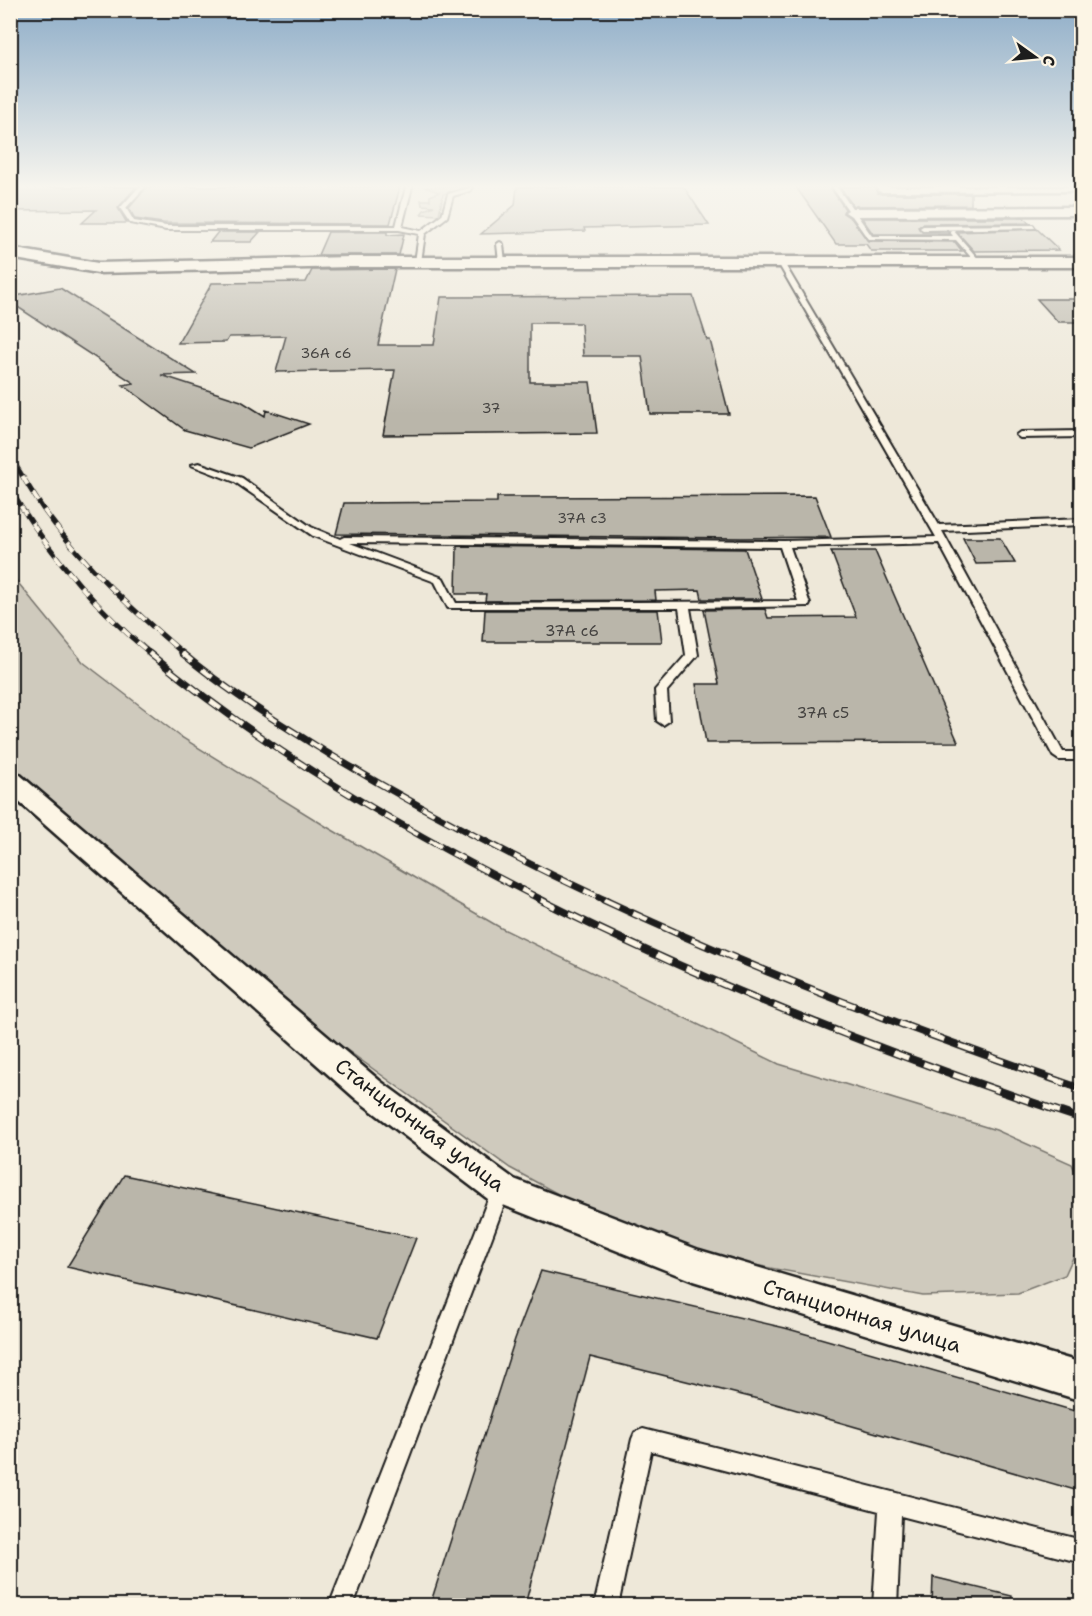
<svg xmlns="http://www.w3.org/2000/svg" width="1092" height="1616" viewBox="0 0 1092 1616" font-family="'Shantell Sans',sans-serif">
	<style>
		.green { fill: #cfcabd; stroke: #76736c; stroke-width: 1.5 }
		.building { fill: #bab6aa; stroke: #1c1c1c; stroke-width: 1.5 }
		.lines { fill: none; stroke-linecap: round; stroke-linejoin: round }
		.service-casing { stroke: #1c1c1c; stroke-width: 4 }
		.minor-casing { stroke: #1c1c1c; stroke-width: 5 }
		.tertiary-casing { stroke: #1c1c1c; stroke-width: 5 }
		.service { fill: #fcf5e5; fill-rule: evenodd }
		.minor { fill: #fcf5e5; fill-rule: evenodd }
		.tertiary { fill: #fcf5e5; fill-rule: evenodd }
		.rail-far3-casing { stroke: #1c1c1c; stroke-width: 4.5 }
		.rail-far2-casing { stroke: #1c1c1c; stroke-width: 5 }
		.rail-far1-casing { stroke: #1c1c1c; stroke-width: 7 }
		.rail-casing { stroke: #1c1c1c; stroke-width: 8 }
		.rail-far3 { stroke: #fcf5e5; stroke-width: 3; stroke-dasharray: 8; stroke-linecap: butt }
		.rail-far2 { stroke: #fcf5e5; stroke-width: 4; stroke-dasharray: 10; stroke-linecap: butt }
		.rail-far1 { stroke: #fcf5e5; stroke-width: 4.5; stroke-dasharray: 13; stroke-linecap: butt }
		.rail { stroke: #fcf5e5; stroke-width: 5; stroke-dasharray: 16; stroke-linecap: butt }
		.labels { text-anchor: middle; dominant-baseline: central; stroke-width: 5; stroke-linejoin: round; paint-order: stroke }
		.far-number-label { font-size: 14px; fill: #444240 }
		.number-label { font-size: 15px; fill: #444240 }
		.near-street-label { font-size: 21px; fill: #1c1c1c; stroke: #fcf5e5 }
	</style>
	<rect width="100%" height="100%" fill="#eee8d9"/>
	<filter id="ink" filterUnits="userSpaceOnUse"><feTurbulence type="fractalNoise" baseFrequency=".0167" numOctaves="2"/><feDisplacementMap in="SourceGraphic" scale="12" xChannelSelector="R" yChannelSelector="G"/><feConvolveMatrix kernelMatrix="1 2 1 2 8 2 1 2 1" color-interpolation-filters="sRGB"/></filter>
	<g filter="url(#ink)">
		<path class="green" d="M424,187h38v2l-19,5 -4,21 -18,-1 3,-4 10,-4 -12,-1 -1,-5h9v-4l9,-4z
			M10,573l73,89 98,75 146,90 174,101 278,136 217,66 76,34 9,21v55l-16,35 -47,18 -95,3 -267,-49 -146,-79 -181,-131 -318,-260z"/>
		<path class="building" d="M10,187h126l-18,21 9,15h-45l14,-13 -86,1z
			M147,187h253l-10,37 -227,-1 -28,-4 -6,-11z
			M517,187h167l25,38 -125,3 1,3 -104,3 34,-29z
			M796,187h34l15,22 -2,4 8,5 17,23 87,1 7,9h-91l-5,-7h-30z
			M840,187h35l2,6 5,1h89v11l-118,1z
			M862,218h162l5,5 -106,1 -5,3 4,5h26v2h-75z
			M1037,229l22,21 -85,1 -17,-19z
			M218,232h42l-9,10h-41z
			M328,232h59v3l17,-1 -5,21h-81z
			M395,269l-17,76h56l7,-48 252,-1 14,44h3l19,74h-79l-8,-58h-59l-2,-33h-51v59h60l7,51 -214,2 12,-65 -119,2 10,-36 -57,1 -3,5 -48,1 34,-60 94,-1 6,-12z
			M60,288l136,86 -35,1 80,26 24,15 1,-6 43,14 -60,24 -64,-18 -62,-45 11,-2 -124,-81v-5z
			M1037,299h45v23h-24z
			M815,496l16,41 -89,1 -406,-4 8,-31 153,-1v-5z
			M963,538h37l15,25 -39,1z
			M457,546l288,3 17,50h-60l-2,-9 -45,1 1,9 -171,1 1,-7h-30z
			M831,551h44l83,191 -252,1 -10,-59h23l-15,-74 61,-1 3,9 88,-1z
			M485,610h173l4,32h-179z
			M124,1175l292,63 -39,100 -310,-71z
			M541,1271l244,57 297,85v79l-320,-92 -172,-43 -65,248h-95l85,-266z
			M933,1577l79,19 -1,9h-79z"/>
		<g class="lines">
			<defs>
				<path id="service" d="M139,187h6l-19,21 8,13 32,5h230l10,-39h6l-10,40 19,4 21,-16 6,-21 24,-7 -2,4 -17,5 -6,21 -22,17 -4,28 -3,2 -3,-2 4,-28 -20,-4h-233l-36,-7 -10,-15z
					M832,187h5l35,49h81l-3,-4 3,-2 28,32 -5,1 -20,-23 -88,-1z
					M1033,225l2,3 -112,2 -3,-2 3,-2z
					M500,242l3,2 2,18 -3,2 -3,-2 -2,-18z
					M781,261l3,2 155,262 143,-6v6l-140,6 121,221h19v8h-23l-6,-4 -114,-213 -149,4 20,57 -1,2 -119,2 8,47 -31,36 2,30 -6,4 -6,-4 -2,-31 31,-35 -7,-47h-231l-13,-26 -122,-46 -78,-54 -44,-17 8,-2 43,15 69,49 29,12 4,-2 440,4 152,-4 -158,-274zM350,543l430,4 18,54 -342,2 -13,-25z
					M1082,431v6l-62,1 -4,-3 4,-3z
					M501,1182l6,2 3,5 -157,417h-24l163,-417 3,-5z
					M643,1429l439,111v23l-181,-47 -4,90h-24l6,-95 -228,-60 -33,155h-24l38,-167 3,-7z"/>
				<path id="minor" d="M877,187h204l1,1 -6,3 -194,1 -4,-1z
					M1082,207v8l-231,1 -6,-4 6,-4z
					M10,772l9,2 361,307 134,98 185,71 383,113v38l-389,-120 -205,-82 -132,-100 -346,-305z"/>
				<path id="tertiary" d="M10,248l88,15 251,-6h733v10h-733l-251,6 -88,-15z"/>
			</defs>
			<use href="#service" class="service-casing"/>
			<use href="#minor" class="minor-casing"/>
			<use href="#tertiary" class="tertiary-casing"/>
			<use href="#service" class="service"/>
			<use href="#minor" class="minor"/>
			<use href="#tertiary" class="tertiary"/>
			<defs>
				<path id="rail-far3" d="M10,456l3,4"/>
				<path id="rail-far2" d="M12,459c11,18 22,37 34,54 39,54 88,98 138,141
					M10,489c38,63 84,118 141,165"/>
				<path id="rail-far1" d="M149,653c121,100 256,178 395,248
					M182,653c45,38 97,70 147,101 90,54 183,103 278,147"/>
				<path id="rail" d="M541,900c173,87 357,158 541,219
					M604,900c156,73 316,133 478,189"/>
			</defs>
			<use href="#rail-far3" class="rail-far3-casing"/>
			<use href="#rail-far2" class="rail-far2-casing"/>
			<use href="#rail-far1" class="rail-far1-casing"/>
			<use href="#rail" class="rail-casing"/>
			<use href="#rail-far3" class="rail-far3"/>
			<use href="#rail-far2" class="rail-far2"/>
			<use href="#rail-far1" class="rail-far1"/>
			<use href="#rail" class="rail"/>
		</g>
	</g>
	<linearGradient id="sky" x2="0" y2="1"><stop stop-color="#8eadc8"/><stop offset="0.45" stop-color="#f7f5ee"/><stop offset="1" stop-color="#f7f5ee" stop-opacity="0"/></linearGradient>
	<rect width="1092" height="414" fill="url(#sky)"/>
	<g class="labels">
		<g class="far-number-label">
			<text x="326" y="353">36А с6</text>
			<text x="491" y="408">37</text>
			<text x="582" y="518">37А с3</text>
		</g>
		<g class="number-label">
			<text x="572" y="631">37А с6</text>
			<text x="823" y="713">37А с5</text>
		</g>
		<g class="near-street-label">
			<text transform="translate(420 1125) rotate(37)">Станционная улица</text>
			<text transform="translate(862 1316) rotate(17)">Станционная улица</text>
		</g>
	</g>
	<rect width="1092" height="1616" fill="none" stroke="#fcf5e5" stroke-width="36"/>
	<rect x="18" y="18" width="1056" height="1580" fill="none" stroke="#1c1c1c" stroke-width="2" filter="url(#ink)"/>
	<g transform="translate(1035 57) rotate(105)" stroke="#fcf5e5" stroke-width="4.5" paint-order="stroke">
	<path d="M0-4.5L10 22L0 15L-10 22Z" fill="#1c1c1c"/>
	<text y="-9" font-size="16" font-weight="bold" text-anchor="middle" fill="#1c1c1c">С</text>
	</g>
</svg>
